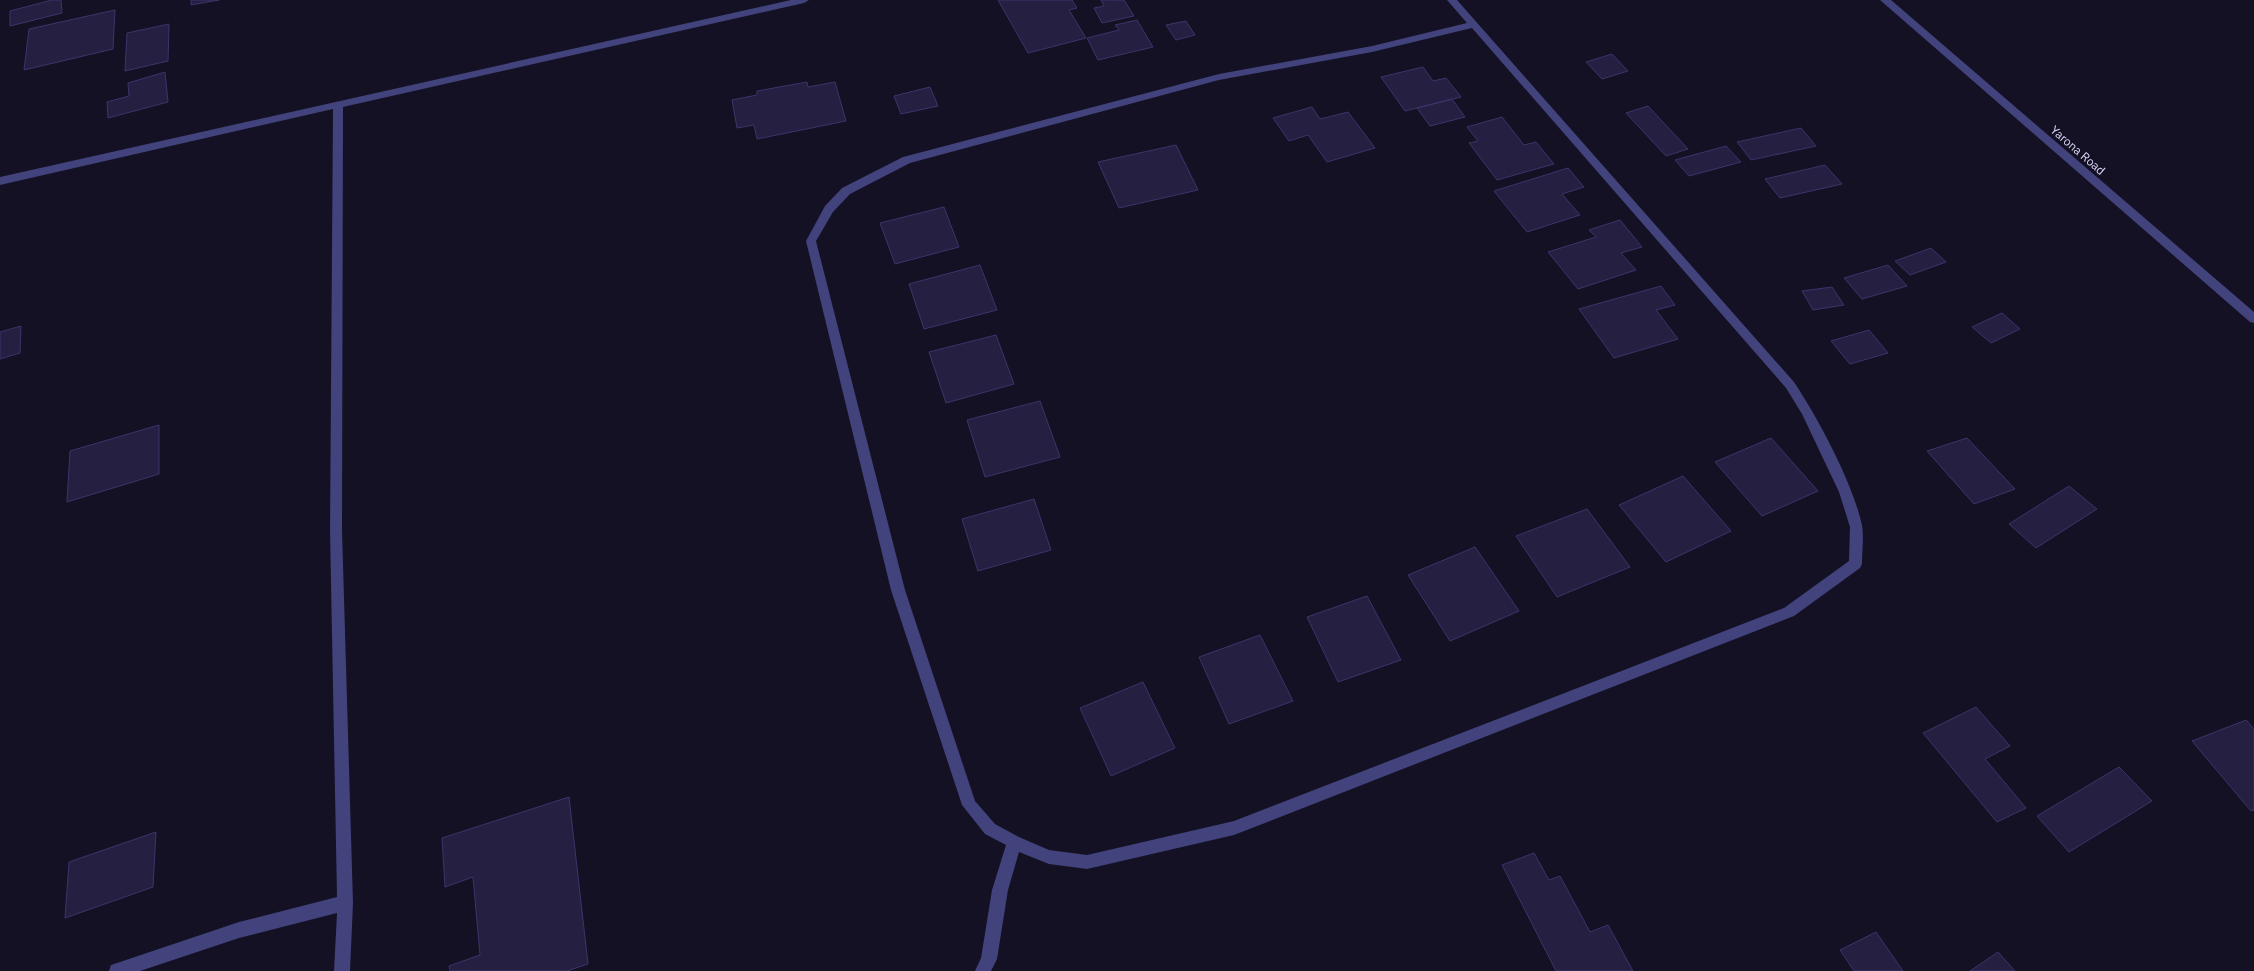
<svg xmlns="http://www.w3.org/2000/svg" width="2254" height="971" viewBox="0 0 2254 971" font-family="'IBM Plex Sans',sans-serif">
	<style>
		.building { fill: #251f41; stroke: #3d346b }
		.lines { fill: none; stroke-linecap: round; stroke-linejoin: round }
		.minor { fill: #42427c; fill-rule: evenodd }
		.labels { text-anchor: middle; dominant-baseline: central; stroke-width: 4.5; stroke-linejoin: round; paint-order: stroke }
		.street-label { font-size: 12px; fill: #dad7fa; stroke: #131123 }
	</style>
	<rect width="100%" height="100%" fill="#131123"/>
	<path class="building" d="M52,0h9l1,13 -52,13v-15z
		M191,0h28l-28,5z
		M998,0h74l5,8 -8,2 17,28 -58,15z
		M1101,0h23l10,16 -32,7 -8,-15 10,-2z
		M115,10l-2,39 -89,21 5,-41z
		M1137,20l16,27 -55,13 -11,-22 32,-8 -4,-5z
		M1186,21l9,14 -19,5 -10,-15z
		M169,24l-1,37 -43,10 2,-38z
		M1612,54l16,17 -26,8 -16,-17z
		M1423,67l10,14 13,-3 15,19 -56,14 -24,-34z
		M165,72l3,30 -60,16 -1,-16 22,-6 -1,-13z
		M807,82l1,5 27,-5 11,39 -89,18 -3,-14 -17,3 -5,-28 25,-5v-4z
		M930,87l8,19 -37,8 -7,-18z
		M1452,99l13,18 -35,9 -13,-18z
		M1648,106l40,43 -22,7 -40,-43z
		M1312,107l8,12 28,-7 27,36 -48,14 -19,-27 -19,6 -16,-23z
		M1502,117l22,28 12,-3 18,22 -57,16 -28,-37 9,-2 -11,-14z
		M1801,128l15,18 -65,14 -14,-18z
		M1176,145l22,45 -79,18 -21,-46z
		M1726,146l15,16 -52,14 -14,-16z
		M1825,165l17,19 -62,14 -15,-19z
		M1568,168l16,19 -22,7 18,21 -53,17 -33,-41z
		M944,207l15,40 -64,17 -15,-41z
		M1620,220l22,27 -21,6 15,17 -58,19 -30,-37 48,-15 -7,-7z
		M1931,248l15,14 -36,13 -15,-14z
		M980,265l17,45 -73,19 -15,-45z
		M1888,265l19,21 -45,13 -18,-21z
		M1661,286l14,19 -19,5 22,29 -64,19 -35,-49z
		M1832,287l12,18 -31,5 -11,-19z
		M2002,313l18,16 -29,14 -19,-16z
		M21,326l-1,27 -20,6v-27z
		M1869,330l19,23 -38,11 -19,-23z
		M996,335l18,49 -68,19 -17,-51z
		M1040,401l20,56 -75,20 -18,-57z
		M159,425v49l-92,28 3,-51z
		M1771,438l47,53 -56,25 -47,-54z
		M1967,438l48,51 -41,15 -47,-53z
		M1683,476l48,55 -65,31 -47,-57z
		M2069,486l28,23 -61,39 -27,-24z
		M1034,499l17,51 -73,21 -16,-52z
		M1587,509l43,58 -73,30 -41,-61z
		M1475,547l44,64 -69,30 -42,-66z
		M1367,596l34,64 -63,22 -31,-65z
		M1260,635l33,66 -64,23 -30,-67z
		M1143,682l32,66 -64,28 -31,-68z
		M1976,707l34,39 -25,13 41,49 -29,14 -74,-89z
		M2246,720l8,9v81l-3,1 -59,-70z
		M2119,767l33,34 -83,51 -32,-36z
		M569,797l19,167 -21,7h-117l-1,-5 31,-11 -7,-78 -28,10 -3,-49z
		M156,832l-3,55 -88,31 4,-56z
		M1534,853l15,27 11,-4 30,56 18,-7 25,46h-77l-54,-106z
		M1876,932l27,39h-49l-14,-21z
		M1998,952l17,19h-45z"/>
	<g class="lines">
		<path class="minor" d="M791,0h18l-5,3 -461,104 -1,423 11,373 -3,68h-16l3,-58 -98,25 -99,33h-31l2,-6 6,-2 122,-41 98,-25 -7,-367 3,-421 -333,76v-8z
			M1447,0h10l337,382c25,38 58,99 68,143 2,12 0,27 0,39l-2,4 -66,48 -560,219 -147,34 -38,-5 -30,-12 -11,38 -11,69 -6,12h-16l6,-13 11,-68 14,-45 -21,-11 -23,-29 -71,-215 -85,-349 19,-35 17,-18 61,-31 316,-83 153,-28 95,-23zM1472,28l314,360 16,26 37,78 11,35 -1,34 -65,47 -550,213 -147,34 -38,-5 -30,-13 -24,-13 -20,-23 -70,-211 -89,-349 17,-29 17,-18 60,-31 309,-83 153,-28z
			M1880,0h11l363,312v11l-4,-1z"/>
	</g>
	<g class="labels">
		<g class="street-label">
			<text transform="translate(2078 150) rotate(41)">Yarona Road</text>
		</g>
	</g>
</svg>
